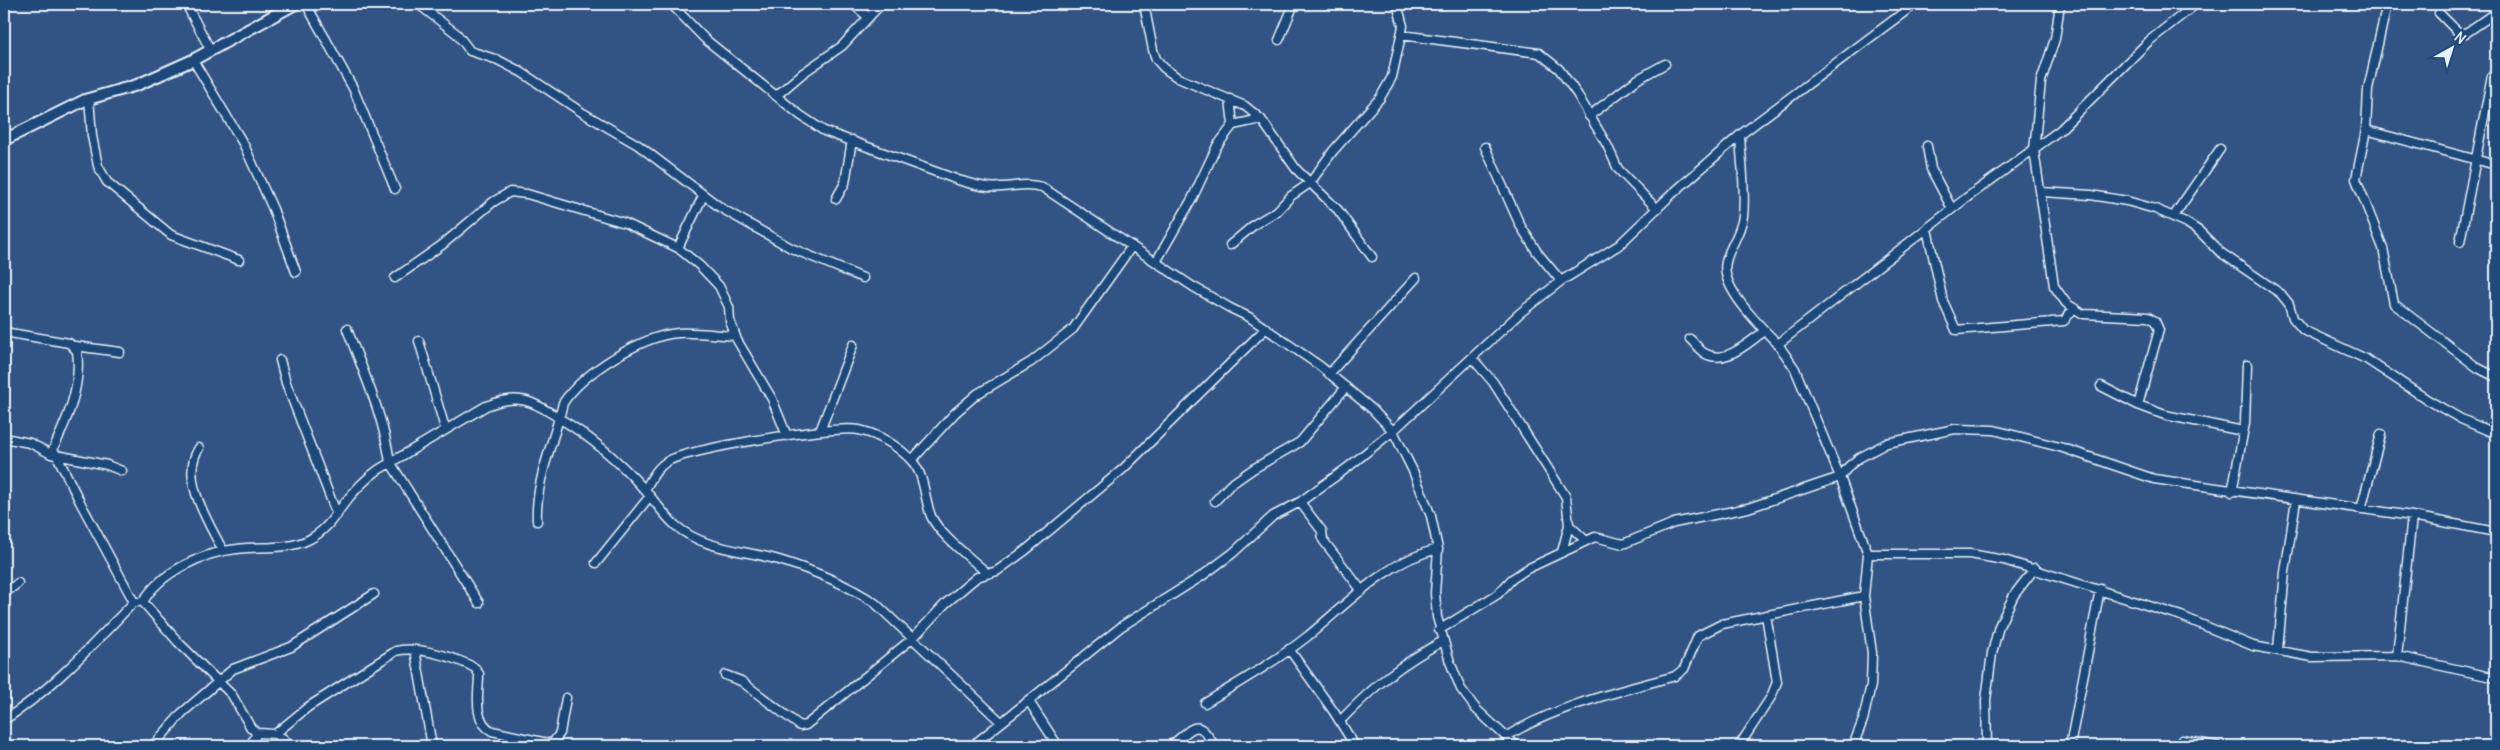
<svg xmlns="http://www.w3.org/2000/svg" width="2500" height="750" viewBox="0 0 2500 750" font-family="Delius,sans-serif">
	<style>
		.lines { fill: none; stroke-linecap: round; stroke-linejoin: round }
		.minor-casing { stroke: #e8f1f8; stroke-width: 11 }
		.tertiary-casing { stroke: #e8f1f8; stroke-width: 14 }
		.minor { stroke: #1f4a7a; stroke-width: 8 }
		.tertiary { stroke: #1f4a7a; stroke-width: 10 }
	</style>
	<rect width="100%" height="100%" fill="#325484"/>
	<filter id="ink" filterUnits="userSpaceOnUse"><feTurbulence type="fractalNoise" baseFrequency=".02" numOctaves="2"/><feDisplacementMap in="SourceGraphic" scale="10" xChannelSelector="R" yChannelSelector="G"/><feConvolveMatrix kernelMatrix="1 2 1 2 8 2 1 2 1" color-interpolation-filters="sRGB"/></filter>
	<g filter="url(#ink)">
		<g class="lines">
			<defs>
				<path id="minor" d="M186,4l25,47
					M306,4l47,84 42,101
					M418,4l39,30 13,17 28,9 23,12 62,41 55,32 83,63 70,40 72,30
					M671,4l34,35 95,76 24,16 134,49c14,4 29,9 44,7 17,-1 23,-4 40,0l150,99 38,22 19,9 71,49 52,43 21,22 20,40 18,45 7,33 -3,44 2,24 13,45 11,27 15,20 40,37
					M853,4l15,13
					M1144,4l9,46 3,9 8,9 14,10 67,28 16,13 35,50 42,41 34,47
					M2060,4l-5,35 -14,42 -7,69 20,136 12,17 17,11 65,3 7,4 4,9 -21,75
					M2387,4l-19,85 -2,41 130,35
					M2439,13l19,19 8,1 30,-21
					M1401,35l138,18 20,16 18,25 30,51 11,24 39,40
					M1279,40l15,-36
					M193,60l51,85 29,64 23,63
					M776,96l27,-23 39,-27 39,-42
					M89,98l3,38 6,30 9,16 64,53 68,25
					M1589,116l49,-37 27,-15
					M1233,125l28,-6
					M2366,130l-10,49 27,69 11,56 84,64 18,9
					M1740,135c1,26 6,55 3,81 -3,21 -13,28 -17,46 -7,25 36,66 52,82
					M1927,146l4,23 21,40
					M1485,147l35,78 17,27 24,29
					M2041,192l50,3 36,6 28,8 30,13 14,9 21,21 61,42 8,10 4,14 10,12 63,29 62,41 33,19 35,15
					M836,199l9,-16 7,-43
					M2173,217l47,-68
					M1927,229l16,72 13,29 108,-9 10,-13
					M2460,242l32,-167
					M1230,245l25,-21 22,-13 14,-15 19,-13 23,-32 47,-53 12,-21 11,-51 -6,-22
					M678,248l25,-52
					M1156,262l36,-63 25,-53 16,-21 -3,-26
					M395,278l47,-33 51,-43 17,-10 17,2 98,29 53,25 22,18 19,20 10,21 1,14 7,19 35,59 15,37
					M347,329c17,44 36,86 43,133l89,141
					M4,332l65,11 8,8c5,37 -11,71 -26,103
					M1690,339c5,4 9,11 14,14 22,13 44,-11 61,-22
					M419,341l26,87
					M75,346l45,6
					M1472,358l21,24 73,115 3,28 -7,27
					M280,360l6,23 51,132
					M1329,374l87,-96
					M2101,386l37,19 27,10 78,16
					M820,431l33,-86
					M4,438l26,5 21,11 56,11 15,6
					M199,448c-20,30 10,75 24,103
					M56,454l24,48 54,100h4
					M912,460l43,-47 22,-19 54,-32 42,-33 59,-83
					M645,490c6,-11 12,-23 23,-29 20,-12 167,-36 191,-31 19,4 39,16 52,30 14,14 13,38 20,56 8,19 41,43 56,57
					M2232,492l13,-69 2,-58
					M1215,501l15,-16 23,-16 47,-27 46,-55
					M1300,502l22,29 1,9 39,51
					M2361,509l20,-75
					M537,521c-2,-41 17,-79 26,-118 20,-30 78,-67 115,-70 19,-1 39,2 57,3
					M1569,525l16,15
					M1868,554h102l34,6 177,56 72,30 59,11 85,-1 99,22
					M596,563l54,-67
					M4,594l14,-11
					M143,602c17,-30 61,-50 94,-53 23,-3 50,1 71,-9 16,-8 25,-21 35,-35 10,-13 21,-25 35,-35l108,-64c32,-13 44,-6 73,12 32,19 59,42 84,70 11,12 20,26 32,37 28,25 70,25 104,35 33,10 67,24 96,43l126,119
					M143,602l36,41 53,52 19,33 6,5 18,1 9,5 6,7
					M1439,630l59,-36 14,-15 15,-10 68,-32 28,7 51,-21 74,-15 92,-31 -45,-108 -17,-25 187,-145 95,-69 89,-89 47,-37
					M1289,649l45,63 21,34
					M2278,649l7,-77 11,-72
					M415,650l17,96
					M2397,656l15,-140
					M725,675l16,6 59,45 6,-1 107,-87 32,-34 32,-27 20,-6 29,-21 97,-81 143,-141
					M1028,700l30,46
					M1205,703c35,-21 71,-42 103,-67 40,-33 78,-75 130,-87
					M4,720c49,-31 90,-77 130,-118
					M1340,721c35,-36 59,-56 103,-80
					M275,734l33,-27 88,-56c20,-6 61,7 79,17l4,6c0,19 -7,46 13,57l60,13 8,-11 6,-35
					M1507,736c51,-31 111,-44 168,-60l9,-7 14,-33 24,-12 142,-28
					M153,746l29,-33 51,-44 58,-22 83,-53
					M250,746l7,-13
					M972,746l150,-120 80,-50 31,-23 40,-37 27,-14 47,-34 46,-37 127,-118 41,-32 58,-36 53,-51 68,-59 175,-131
					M1170,746c21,-15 27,-33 44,0
					M1739,746l32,-49 6,-15 -11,-67
					M1853,746l10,-26 8,-35 1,-32 -8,-57 4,-42 -28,-77 9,-11 10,-8 28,-15 68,-14 39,1 69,18 91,31 258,37 84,16
					M1987,746l-1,-46 6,-47 7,-27 15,-31 21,-27
					M2070,746l30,-157
					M2182,746v-6l35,6"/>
				<path id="tertiary" d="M4,140l81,-40 52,-15 56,-25 102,-56"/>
			</defs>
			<use href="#minor" class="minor-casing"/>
			<use href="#tertiary" class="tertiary-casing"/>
			<use href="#minor" class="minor"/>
			<use href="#tertiary" class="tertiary"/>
		</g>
	</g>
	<rect width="2500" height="750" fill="none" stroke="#1f4a7a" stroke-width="20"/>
	<rect x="10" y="10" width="2480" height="730" fill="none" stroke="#e8f1f8" stroke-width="2" filter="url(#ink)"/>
	<g transform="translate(2452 48) rotate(39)" stroke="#1f4a7a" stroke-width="4" paint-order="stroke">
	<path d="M0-4L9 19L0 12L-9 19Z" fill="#e8f1f8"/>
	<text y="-8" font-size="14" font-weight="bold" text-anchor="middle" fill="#e8f1f8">N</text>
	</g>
</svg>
